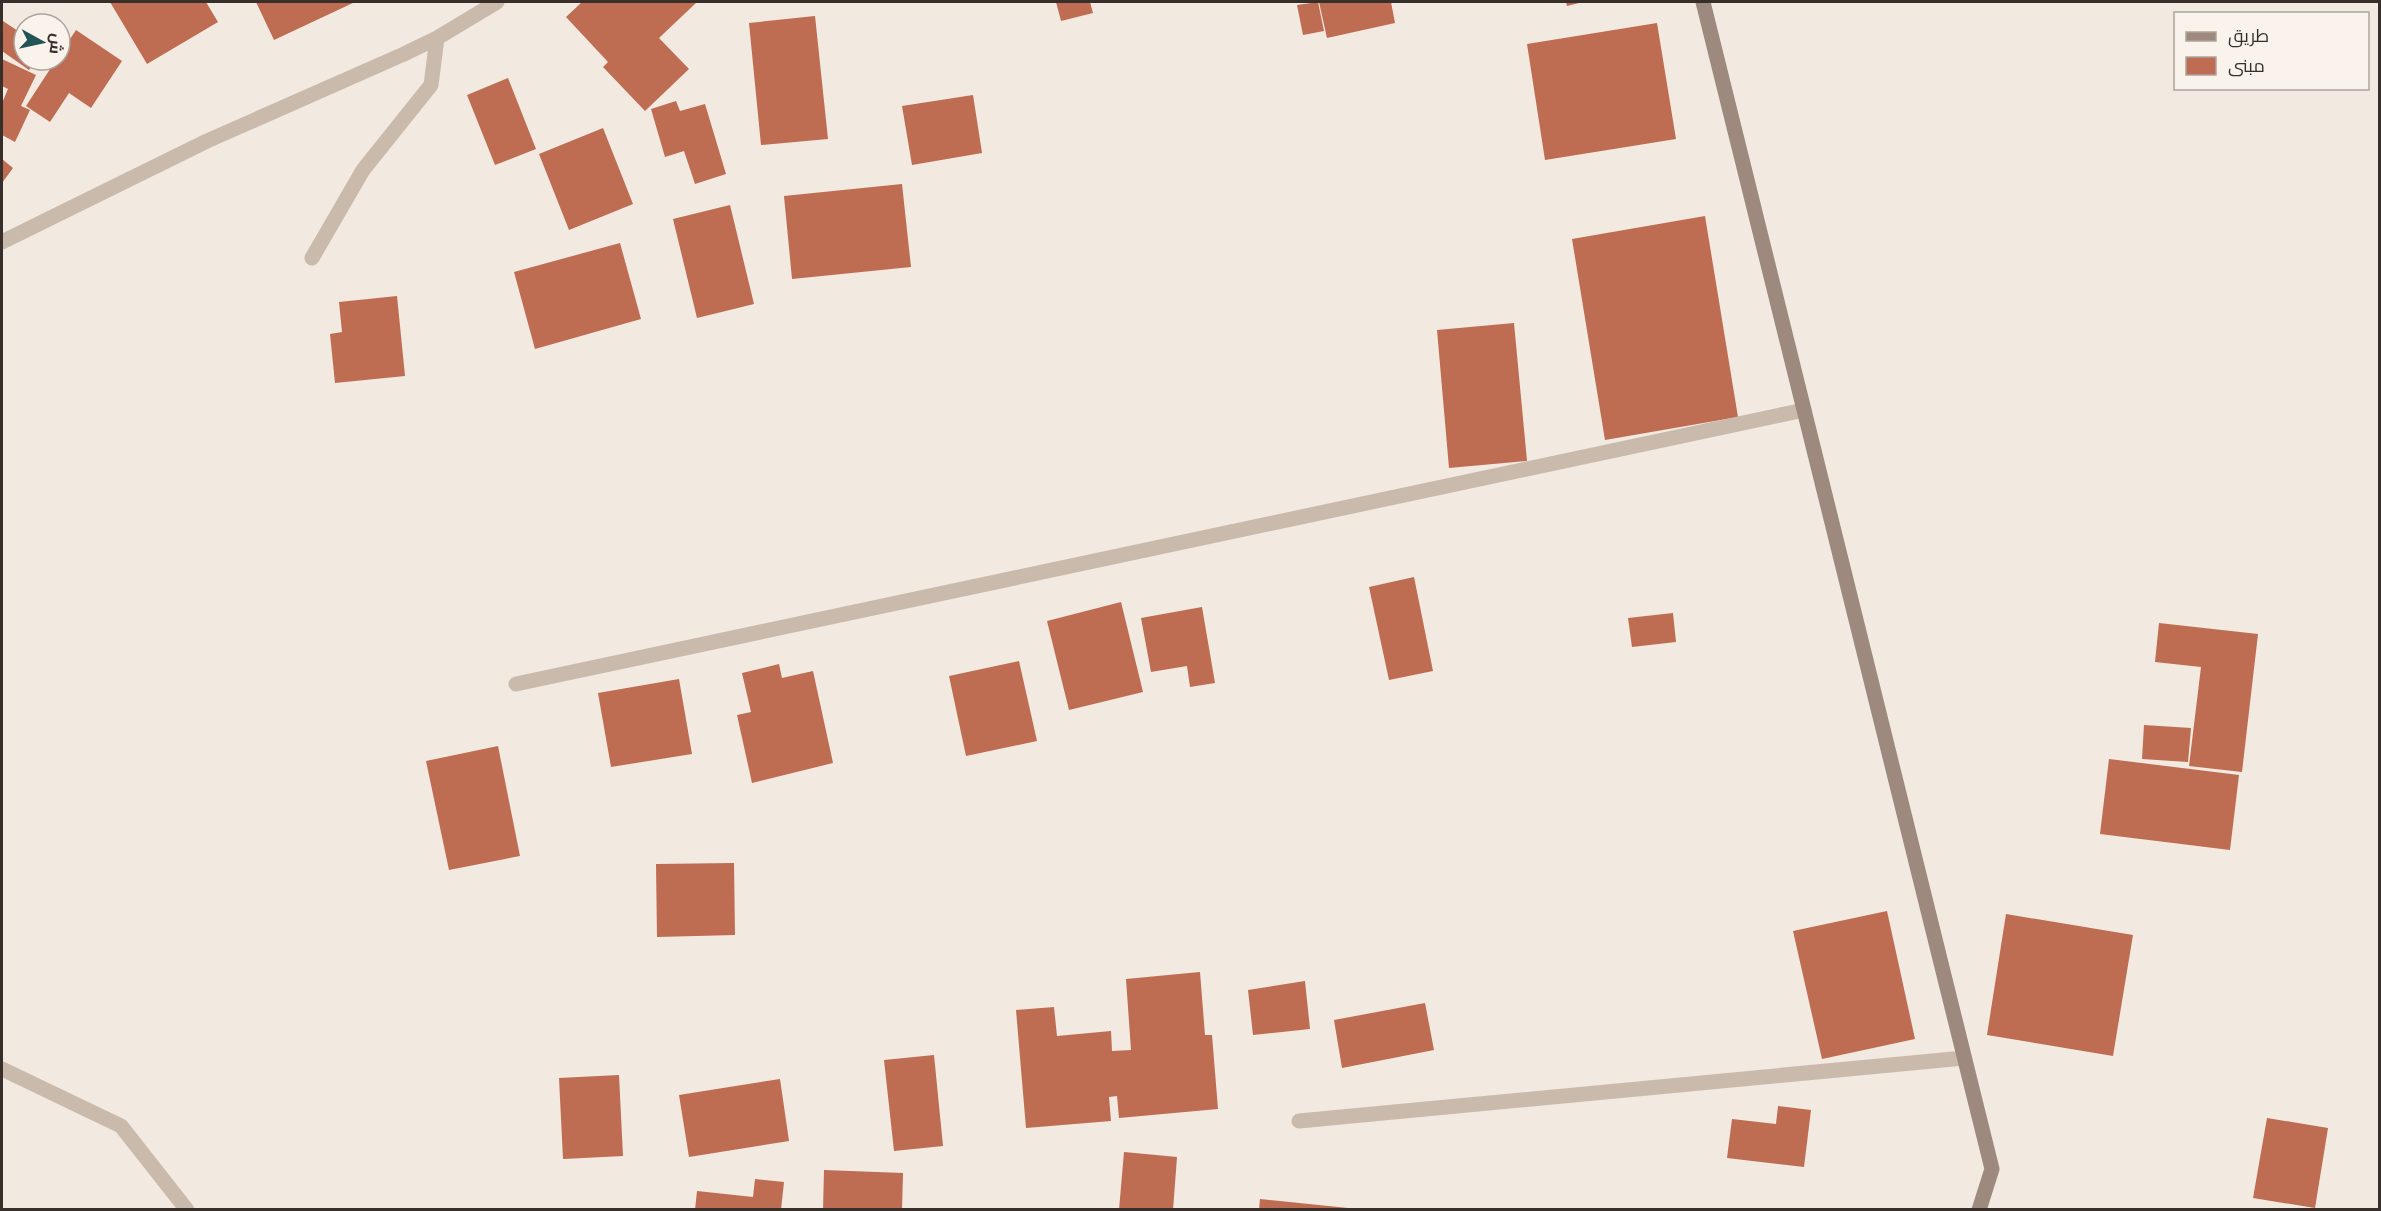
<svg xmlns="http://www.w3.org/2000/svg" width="2381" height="1211" viewBox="0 0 2381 1211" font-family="Ubuntu,Cairo,sans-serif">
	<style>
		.building { fill: #be6c52 }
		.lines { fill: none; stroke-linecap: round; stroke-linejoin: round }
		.minor { stroke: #c9baac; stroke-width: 15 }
		.secondary { stroke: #9d897e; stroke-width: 15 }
	</style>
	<rect width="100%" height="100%" fill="#f2e9e0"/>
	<path class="building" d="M110,2h96l12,20 -71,42z
		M256,2h99l-81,38z
		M582,2h115l-38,36 30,31 -44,42 -42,-44 5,-5 -42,-45z
		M1056,2h34l3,11 -32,8z
		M1318,2l6,29 -21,4 -6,-30z
		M1319,2h72l4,21 -68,15z
		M1566,2h17l-16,4z
		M815,16l13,123 -67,6 -12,-122z
		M3,21l21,14v25h12l-7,10 -27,-19z
		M1657,23l19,116 -131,21 -18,-116z
		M76,30l46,31 -31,47 -22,-15 -19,29 -24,-16 30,-46h4v-6z
		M2,59l34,16 -15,31 9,4 -15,32 -13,-7v-32l6,-14 -6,-3z
		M508,78l28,71 -41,16 -28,-70z
		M973,95l9,58 -70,12 -10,-59z
		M676,101l4,10 25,-7 21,70 -31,10 -11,-33 -19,6 -14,-48z
		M603,128l30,76 -64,26 -30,-76z
		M2,159l11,9 -11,15z
		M902,184l9,83 -119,12 -8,-83z
		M730,205l24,99 -57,14 -24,-99z
		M1705,216l33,201 -133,23 -33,-201z
		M620,243l21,76 -106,30 -21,-77z
		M397,296l8,80 -70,7 -5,-49 12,-2 -3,-30z
		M1514,323l13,138 -78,7 -12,-138z
		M1414,577l19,94 -44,9 -20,-93z
		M1121,602l22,90 -74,18 -22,-89z
		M1202,607l13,76 -25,4 -3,-21 -36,6 -10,-54z
		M1673,613l3,29 -44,5 -4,-29z
		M2159,623l99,11 -16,138 -53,-6 12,-99 -46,-5z
		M1019,661l18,80 -71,15 -17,-80z
		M779,664l3,14 31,-7 20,92 -81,20 -15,-68 14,-3 -9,-39z
		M679,679l13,75 -81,13 -13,-74z
		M2144,725l47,3 -3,34 -46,-3z
		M498,746l22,110 -71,14 -23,-109z
		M2109,759l130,16 -9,75 -130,-16z
		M734,863l1,72 -78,2 -1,-73z
		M1887,911l28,128 -93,20 -29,-128z
		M2006,914l127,21 -20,121 -126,-21z
		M1200,972l5,63h7l6,74 -99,9 -2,-22 -8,1 2,24 -85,7 -10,-118 38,-3 3,29 54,-5 1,20 19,-1 -5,-71z
		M1305,981l5,48 -57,6 -5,-45z
		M1425,1003l9,47 -92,18 -8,-48z
		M934,1055l9,91 -49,5 -10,-91z
		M619,1075l4,81 -60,3 -4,-81z
		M780,1079l9,62 -100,16 -10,-62z
		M1778,1106l33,4 -7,57 -77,-9 5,-39 44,5z
		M2267,1118l61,10 -13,80 -62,-10z
		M1124,1152l53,5 -4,53h-54z
		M824,1170l79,3 -1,37h-79z
		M755,1179l29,3 -3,28h-86l2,-19 56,6z
		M1260,1199l88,9v2h-89z"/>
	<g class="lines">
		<path class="minor" d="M2,242l205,-101 197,-87 33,-16 60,-36
			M312,258l51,-88 68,-85 6,-47
			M516,684l1288,-274
			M2,1069l119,57 66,84
			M1299,1121l665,-63"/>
		<path class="secondary" d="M1703,2l289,1167 -13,41"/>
	</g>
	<rect width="2381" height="1211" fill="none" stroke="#382f2b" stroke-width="6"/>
	<rect x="2174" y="12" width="195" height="78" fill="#f9f3ec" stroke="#aca59f" stroke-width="1.5"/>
	<rect x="2186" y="32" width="30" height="9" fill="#9d897e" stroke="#aca59f" stroke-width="1.5"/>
	<text x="2228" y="42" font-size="18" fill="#382f2b">طريق</text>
	<rect x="2186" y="57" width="30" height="18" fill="#be6c52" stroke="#aca59f" stroke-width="1.5"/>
	<text x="2228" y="72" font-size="18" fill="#382f2b">مبنى</text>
	<g transform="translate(42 42) rotate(98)"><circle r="28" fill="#f9f3ec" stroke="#aca59f" stroke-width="1.5"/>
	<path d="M0-4.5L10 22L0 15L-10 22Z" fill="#235457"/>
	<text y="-9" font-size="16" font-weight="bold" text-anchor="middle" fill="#382f2b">ش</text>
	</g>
</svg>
